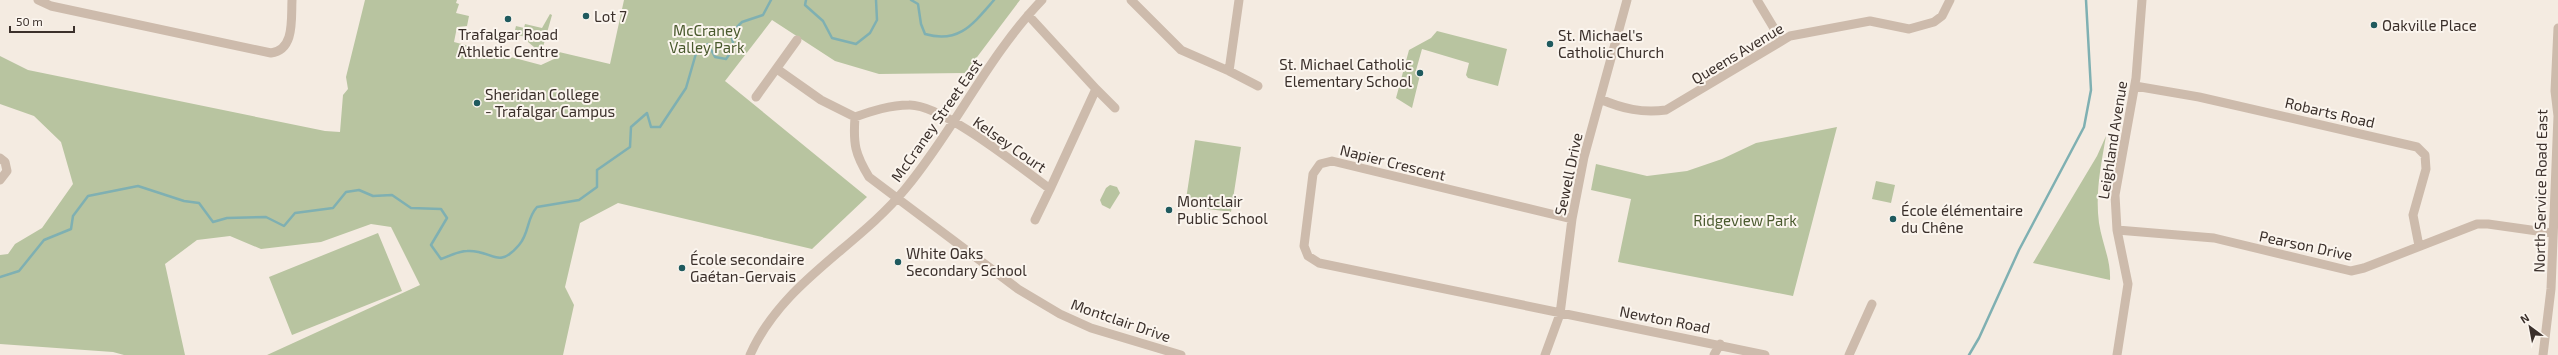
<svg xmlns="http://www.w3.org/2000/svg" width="2558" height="355" viewBox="0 0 2558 355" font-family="'Exo 2',sans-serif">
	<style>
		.green { fill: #b8c4a0 }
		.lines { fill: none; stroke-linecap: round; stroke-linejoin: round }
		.stream { stroke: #7fb0b2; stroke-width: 2.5 }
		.minor { stroke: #cdbbac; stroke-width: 9 }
		.poi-dot { fill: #1f5a5e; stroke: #fbf5ee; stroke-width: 1.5 }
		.labels { text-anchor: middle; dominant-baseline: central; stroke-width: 4; stroke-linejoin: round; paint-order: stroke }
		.poi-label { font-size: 15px; fill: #3b302b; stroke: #fbf5ee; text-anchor: start }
		.park-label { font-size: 15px; fill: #4a5a2e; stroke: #fbf5ee }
		.street-label { font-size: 15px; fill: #3b302b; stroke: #fbf5ee }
	</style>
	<rect width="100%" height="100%" fill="#f4ebe1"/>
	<path class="green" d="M365,0h92l-1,3 3,1 -3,9 13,3 -2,10 -10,1 -3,15 87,23 13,-6 5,-7 51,12 14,-64h396l-55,73 -86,1 -44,-13 -63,-41 -47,61 142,116 -55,52 -194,-46 -38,20 -15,64 9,18 -11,50h-296l153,-70 -29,-58 -20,-3 -50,18 -60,7 -31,-13 -33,4 -32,24 20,91h-61l-11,-3 -113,-8v-89l8,-1 7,-10 27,-16 31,-44 -12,-42 -27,-26 -34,-12v-48l28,14 297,61 15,1 3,-37 5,-6 -2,-12z
		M550,14l2,1 -9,32 7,4 -7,4 -11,-1 2,-7 -6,-5 1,-4 -15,-4 2,-8 8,2 1,-4 17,4z
		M1437,31l70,18 -9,37 -30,-8 -2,-3 3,-12 -47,-14 -7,25 5,1 -8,33 -16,-10 13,-48 22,-12z
		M1837,127l-44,169 -175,-34 13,-63 -40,-9 5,-26 51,12 40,-5 35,-12 34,-16z
		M2106,136c-5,29 -11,57 -7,87 3,20 12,37 11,57l-77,-17 64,-107z
		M1195,140l46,7 -10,65 -46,-6z
		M1876,181l19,4 -4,18 -19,-4z
		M1110,185l7,2 3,6 -10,16 -8,-4 -2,-5 6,-12z
		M378,233l24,58 -110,44 -23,-58z"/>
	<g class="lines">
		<path class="stream" d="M806,0l-1,5 18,16 9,17 24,6 14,-11 7,-13 -1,-20
			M911,0l7,4 3,20 4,10c34,10 48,-10 69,-34
			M0,277l19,-6 25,-31 27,-11 2,-13 15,-20 50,-10 46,15 15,2 14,19 14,-4 39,-1 18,9 11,-13 38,-5 13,-16 13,-2 14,6 19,-1 19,13 30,1 6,9 -16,27 10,14c8,-3 18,-8 26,-8 25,-2 30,20 52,-6 11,-13 7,-26 18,-38l42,-7 18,-13v-17l33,-23 1,-20 16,-14 4,14h9l26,-39 11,-38 11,-6 7,13 11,2 8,-11 -3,-15 11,-11 21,-7 8,-15
			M1969,355l10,-17 40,-88 65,-123 7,-37 -5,-90"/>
		<path class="minor" d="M38,0l13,6 220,47c24,-3 20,-34 21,-53
			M1131,0l50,50 48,21 10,-71
			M1757,0l24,40
			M777,69l44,31 34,17c-2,27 0,37 14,60l149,112 42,25 31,14 90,27
			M1229,71l29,15
			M2135,86l64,11 218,50 8,8 1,14 -13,46 6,31
			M1096,89l19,19
			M756,97l41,-57
			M1600,99c23,10 42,14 66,11l124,-74 80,-15 39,8 25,-7 8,-6 8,-16
			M855,117c17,-6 35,-12 54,-12 33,-1 112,63 141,84l46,-100 -68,-74
			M0,158l5,4 2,9 -7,9
			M1572,219l-240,-58 -12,3 -7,10 -9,72 4,10 11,7 446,92
			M1035,220l15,-31
			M2117,230l97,8 137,33 13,-3 113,-44h11l64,9
			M750,355c33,-74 107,-107 156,-167 49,-59 82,-132 136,-188
			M1545,355l15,-41 12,-95 12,-62 43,-157
			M1714,355l6,-11
			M1849,355l23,-51
			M2117,355l11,-71 -11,-54 -2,-35 21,-117 6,-78
			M2543,355l8,-66 7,-173 -3,-25 3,-63"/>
	</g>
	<g class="poi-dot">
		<circle cx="586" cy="16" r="4"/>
		<circle cx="508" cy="19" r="4"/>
		<circle cx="2374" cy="25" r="4"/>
		<circle cx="1550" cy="44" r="4"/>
		<circle cx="1420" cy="73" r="4"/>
		<circle cx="477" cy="103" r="4"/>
		<circle cx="1169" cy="210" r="4"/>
		<circle cx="1893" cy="219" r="4"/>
		<circle cx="898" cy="262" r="4"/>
		<circle cx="682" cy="268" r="4"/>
	</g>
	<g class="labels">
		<g class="poi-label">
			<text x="594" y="16">Lot 7</text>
			<text x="2382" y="25">Oakville Place</text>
			<text x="508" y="34" text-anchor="middle">Trafalgar Road<tspan x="508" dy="17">Athletic Centre</tspan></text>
			<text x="1558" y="35">St. Michael's<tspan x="1558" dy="17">Catholic Church</tspan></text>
			<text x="1412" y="64" text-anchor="end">St. Michael Catholic<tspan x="1412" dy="17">Elementary School</tspan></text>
			<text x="485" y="94">Sheridan College<tspan x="485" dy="17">- Trafalgar Campus</tspan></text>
			<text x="1177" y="201">Montclair<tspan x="1177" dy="17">Public School</tspan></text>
			<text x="1901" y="210">École élémentaire<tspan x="1901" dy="17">du Chêne</tspan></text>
			<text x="906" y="253">White Oaks<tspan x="906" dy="17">Secondary School</tspan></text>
			<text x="690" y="259">École secondaire<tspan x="690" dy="17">Gaétan-Gervais</tspan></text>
		</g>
		<g class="park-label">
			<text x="707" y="30">McCraney<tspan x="707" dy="17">Valley Park</tspan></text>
			<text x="1745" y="220">Ridgeview Park</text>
		</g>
		<g class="street-label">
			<text transform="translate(1737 53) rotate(-31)">Queens Avenue</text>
			<text transform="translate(2330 112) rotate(13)">Robarts Road</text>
			<text transform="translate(936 120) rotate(-55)">McCraney Street East</text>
			<text transform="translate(2112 140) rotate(-81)">Leighland Avenue</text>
			<text transform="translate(1010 144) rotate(35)">Kelsey Court</text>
			<text transform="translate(1393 162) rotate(14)">Napier Crescent</text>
			<text transform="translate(1568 174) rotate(-78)">Sewell Drive</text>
			<text transform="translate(2540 191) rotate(-89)">North Service Road East</text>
			<text transform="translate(2306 245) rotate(12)">Pearson Drive</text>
			<text transform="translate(1665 319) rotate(11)">Newton Road</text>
			<text transform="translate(1121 320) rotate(19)">Montclair Drive</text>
		</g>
	</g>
	<g transform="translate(2530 327) rotate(328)" stroke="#fbf5ee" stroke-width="3" paint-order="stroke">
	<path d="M0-3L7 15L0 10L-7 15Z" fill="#3b302b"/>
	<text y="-6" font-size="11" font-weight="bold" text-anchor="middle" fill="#3b302b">N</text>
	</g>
	<path d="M10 26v6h64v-6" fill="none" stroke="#3b302b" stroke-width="2"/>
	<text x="16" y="26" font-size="12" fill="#3b302b" stroke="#fbf5ee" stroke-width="3" paint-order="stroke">50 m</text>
</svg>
